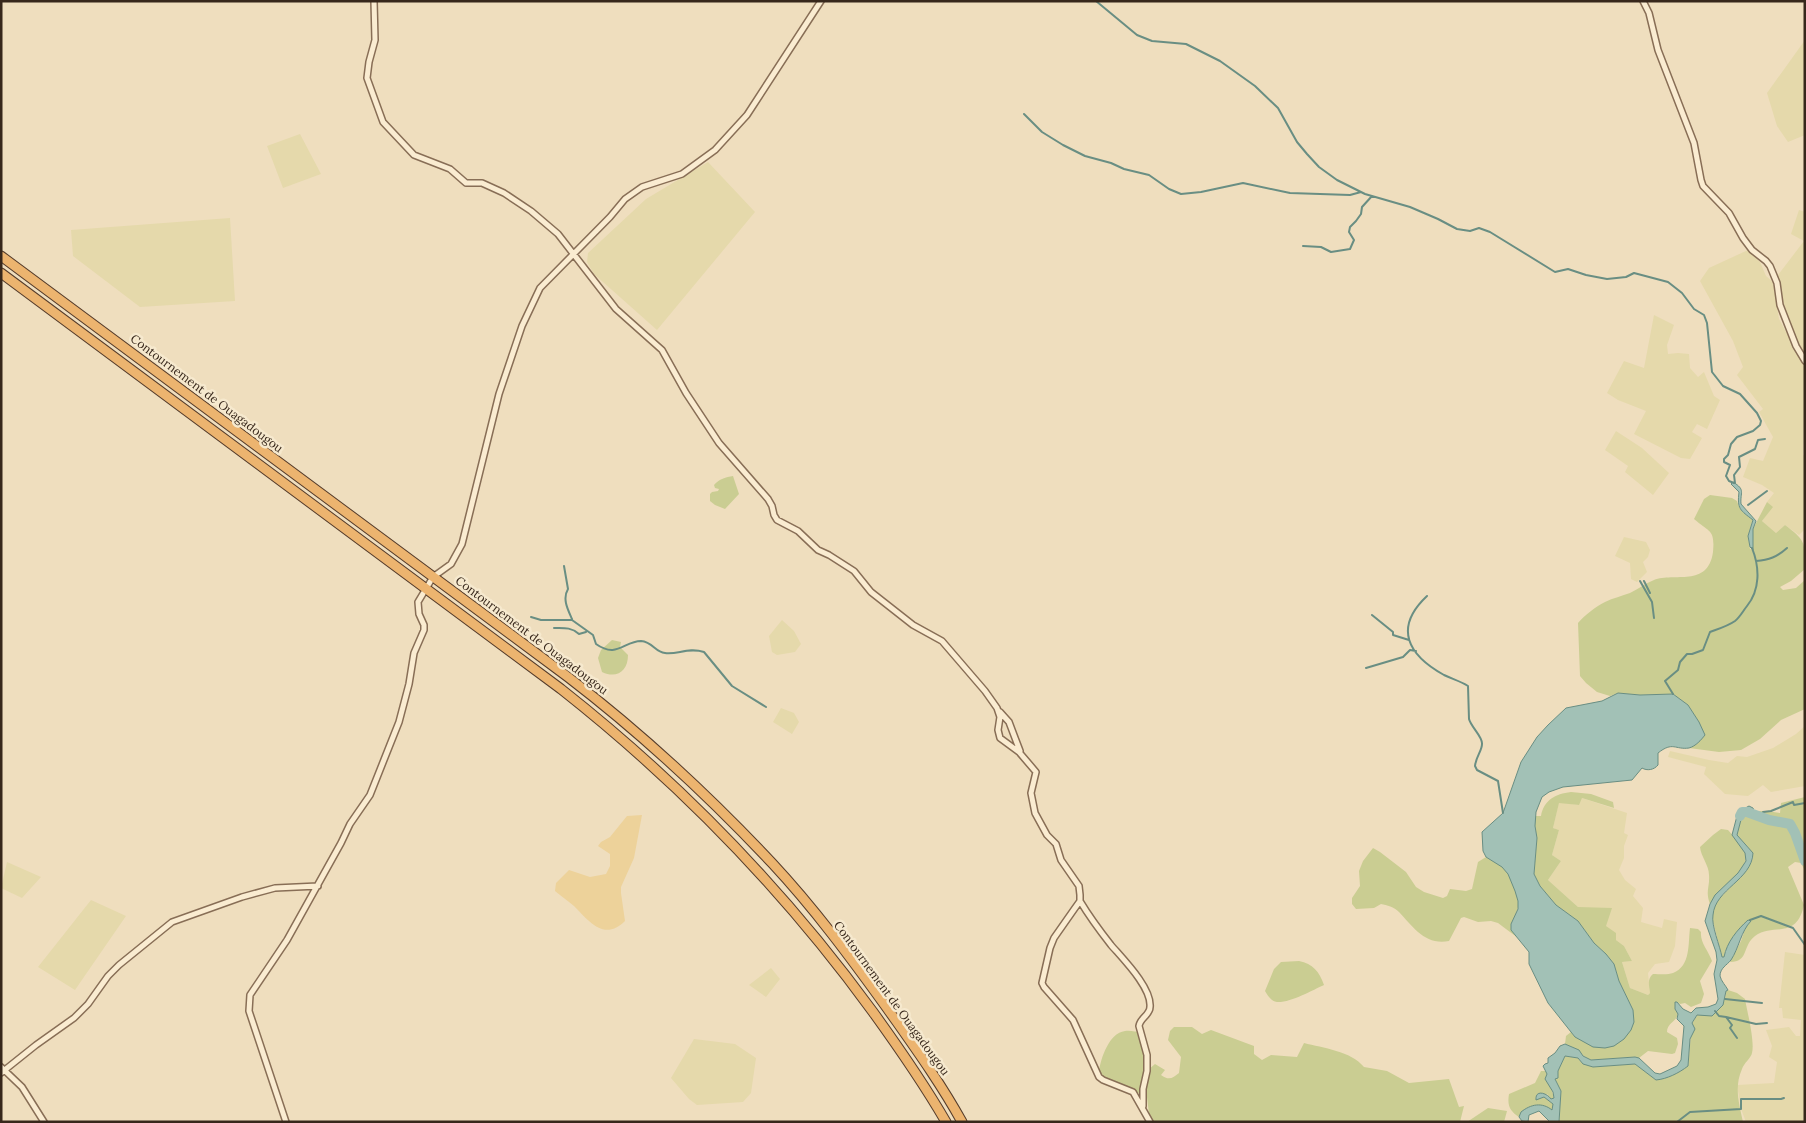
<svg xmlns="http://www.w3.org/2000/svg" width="1806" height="1123" viewBox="0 0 1806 1123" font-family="Lora,serif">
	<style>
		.farmland { fill: #e5d9ab }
		.green { fill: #cacd92 }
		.sand { fill: #edd29a }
		.water { fill: #a2c1b6; stroke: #698e83 }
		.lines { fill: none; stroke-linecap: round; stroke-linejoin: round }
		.stream { stroke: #698e83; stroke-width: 2 }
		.river { stroke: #a2c1b6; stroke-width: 10 }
		.minor-casing { stroke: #886e56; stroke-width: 8 }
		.trunk-casing { stroke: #553c2b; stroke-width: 11 }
		.minor { stroke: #faecd1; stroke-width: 5 }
		.trunk { stroke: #ecb46f; stroke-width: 9 }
		.labels { text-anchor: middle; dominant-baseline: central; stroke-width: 5; stroke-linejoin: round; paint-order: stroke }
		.street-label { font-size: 12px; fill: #37271b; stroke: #f6e9ce }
	</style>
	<rect width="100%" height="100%" fill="#efdebe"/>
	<path class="farmland" d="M1805,40v95l-17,7 -11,-16 -10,-33z
		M300,134l21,40 -38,14 -16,-42z
		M708,162l47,50 -98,118 -63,-56 -7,-12 1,-9 58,-54z
		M1799,210l6,2v143l-5,-5 -16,-45 -6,-30 26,-34 -13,-7z
		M230,218l5,83 -95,6 -67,-51 -2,-26z
		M1748,250l12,12 6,14 7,6 6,37 26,48 -2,88 2,1v73l-6,6 -14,-10 -9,8 -14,-12 10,-14 -5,-5 7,-9 -12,-8 -19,-8 7,-19 13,3 10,-24 -14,-25 4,-3 -26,-34 6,-8 -10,-26 -33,-60 9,-13z
		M1654,315l20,10 -7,20 1,9 10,-1 11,1 1,14 8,9 6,-5 10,24 6,4 -13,29 -10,-5 -5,8 10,6 -12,21 -9,-1 -47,-24 12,-23 -28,-11 -11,-7 17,-32 20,7z
		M1616,431l26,17 27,25 -16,22 -28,-23 3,-6 -23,-16z
		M1624,537l22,5 4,8 -2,7 -5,5 4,10 -10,10 -6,-3 -1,-16 -15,-7z
		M782,620l12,11 7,13 -6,8 -18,3 -5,-3 -3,-16z
		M781,708l13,5 5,9 -7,12 -19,-12z
		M1805,726v60l-34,6 -8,-7 -15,11 -23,-2 -21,-20 2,-7 -38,-10 2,-6 39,9 19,3 9,-7 10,1 26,-9 23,-14z
		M1582,798l45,15 -3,20 4,2 -4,11v12l-5,12 6,10 11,9 -3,7 10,12 -2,14 21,6 2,-9 13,3 -2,24 -6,16 -14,2 -7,9 2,20 -2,2 -18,-7 -8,-26 10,-1 -8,-15 -8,-6 -10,-14 -28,-19 -30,-27 13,-19 -9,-6 7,-25 -6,-2 6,-26 19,3z
		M7,862l34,15 -19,21 -21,-10z
		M91,900l35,16 -51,74 -37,-23z
		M1785,952l20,3v167h-59l-5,-13 -4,-24 37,-2 3,-21 -8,-5 3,-11 -6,-16 23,-3 7,9h4l1,-16 -18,-2 -1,-10h-3z
		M771,968l9,11 -14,18 -17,-12z
		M694,1039l41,5 21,14 -5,35 -8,9 -46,3 -8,-6 -18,-21z"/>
	<path class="green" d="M733,476l6,18 -14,15 -10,-4 -5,-4v-7l2,-2 6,-1 1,-2 -4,-1 -1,-3c5,-6 12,-8 19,-9z
		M1710,495l22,3 5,3c3,10 8,13 16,18l-5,17 2,13 3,1v-21l14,-27 6,5 -11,14 14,12 9,-8c21,16 20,17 20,44l-14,12 -11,6 3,3 13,-2 9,-8v129l-24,11 -21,19 -19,11 -22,2 -30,-4 9,-5 1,-21 -11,-17 -15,-11 -33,1 -22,-2 -8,3 -13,-4 -11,-9 -6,-7 -2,-53c7,-8 17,-16 27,-21 8,-4 17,-6 25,-9 8,-4 16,-10 24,-13 20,-8 54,8 59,-28 2,-23 -3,-19 -19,-33l10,-20z
		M612,640l9,2 -1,5 8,8c0,16 -11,24 -26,17l-4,-14 3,-8z
		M1571,792l20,2 22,8 1,6 -32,-10 -3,7 -20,-2 -6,25 6,2 -7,25 9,6 -13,19 30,27 34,1 -6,18 10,7v7l8,6 8,15 -10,1 8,26 18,7 2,-2c-1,-8 -3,-14 3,-19 6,0 15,1 20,-1 18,-7 15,-30 17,-45l8,1 3,3c-1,11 7,18 11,29l-12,20 4,13 -3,9 -10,4 -6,-4 -5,1 -3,-2 -2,7 3,5c-2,8 -11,9 -11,18l10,6 1,6 -3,9 -3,1 -24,-3 -9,7 -5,-1 -43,3c-10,-4 -16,-13 -26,-16l1,-8 5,-4 4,5 58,-27 -14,-29 -5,-17 -8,-10 -12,-11 -16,-22 -22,-16 -16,-19 -6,-12 3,-36 -2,-12v-10h6c3,-16 14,-22 30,-24z
		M1805,797v74l-4,-8 -6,-1 -7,5 16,38c-8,36 -31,17 -49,31 -13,10 -6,26 -25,26l11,-21 7,-21c-10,10 -21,22 -24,37l-2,1 -10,-41 1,-7 5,-10 26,-27 9,-15 -5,-11 -11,-11c2,-28 20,-27 43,-23l1,-10z
		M1721,829l7,1c6,7 17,16 18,26 2,13 -29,36 -36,48 -5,-13 0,-17 -1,-29 0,-10 -8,-18 -9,-28l13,-12z
		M1373,848l7,4 26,20 10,15 8,5 19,6 4,-2 3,-7 16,2 6,-2 6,-27 8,-5c5,3 12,6 17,10 7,8 17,29 15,40 -3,15 -12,16 0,31l-20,-15 -7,-2 -13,1 -14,-5 -3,1 -12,23c-23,5 -36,-14 -50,-29 -5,-5 -12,-7 -18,-8l-7,4 -18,1 -4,-5v-6l8,-12 -1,-15 4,-10z
		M1299,961c14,3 20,10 25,24 -11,5 -34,18 -47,17 -6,-1 -9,-6 -12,-11l9,-22 7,-7z
		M1728,990l9,3 8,6c2,12 10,42 7,54 -1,5 -8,10 -10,16 -8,18 -3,34 1,53h-184l2,-31 -6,-12 3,-1v-7l7,-15 13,2 5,6 10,3 42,-3 21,16 32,-14 4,-42 5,-9 4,-1 11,2 7,-7 6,-10 1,-8z
		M1174,1027h18l10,7 9,-4 43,16v8l8,6 9,-5 26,2 7,-14c19,5 47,8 60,24l23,4 22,12 40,-4 10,28 5,-1 -4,16h-310l-3,-25 -44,-21 -4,-5c2,-13 10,-38 26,-40 5,-1 11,1 16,1l7,38 7,-6 10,6 -4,5c8,6 12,3 18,-2l2,-16 -13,-17 2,-9z
		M1541,1071h5l1,3 7,24 -3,1 -4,-5 -7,4 4,-1 9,7 -1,6 -31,2 -2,5c-9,-6 -12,-11 -10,-23l26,-11z
		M1488,1108l19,3 -3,11h-37z"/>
	<path class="sand" d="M642,815l-8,43 -13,29v6l4,28c-21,21 -36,0 -51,-15 -6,-5 -13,-10 -19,-15l1,-8 13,-13 21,7 16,-3 4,-8v-12l-12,-8 3,-4 9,-5 17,-21z"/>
	<path class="water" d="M1733,482c13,8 7,10 8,22l15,17 -3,8v21l-3,-3 -2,-11 5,-16c-13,-10 -16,-11 -14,-28l-8,-8z
		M1618,693l22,2 33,-1 15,11 11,17 6,13c-4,5 -9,11 -16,13 -14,2 -16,-7 -31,5v12c-4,5 -11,6 -16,3l-10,12 -69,7 -14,5 -7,5 -6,15 -1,14 2,12 -3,36 6,12 16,19 22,16 16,22 12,11 8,10 5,17 14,29 1,12 -3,8 -7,9 -10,7 -9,2 -12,-1 -18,-10 -27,-34 -19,-39v-12l-18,-22v-6l7,-15v-8l-3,-10 -7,-17 -6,-7 -16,-10 -3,-6 -1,-19 21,-19 18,-51 16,-25 11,-12 18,-17 36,-7z
		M1749,806l4,2 1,3 -12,5 -5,19 16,18c-1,27 -38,36 -40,62 -2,10 7,31 9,42h2c3,-15 13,-27 24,-37l3,1c-10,10 -12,27 -20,39 -4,5 -11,8 -11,16 1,5 6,10 8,14l-2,1 -3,14 -11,11 -15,-1 -5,8 3,6 -5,10 -2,27c-9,7 -21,13 -32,14l-21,-16 -42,3 -10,-3 -5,-6 -13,-2 -7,15v7l-3,1 6,12 -2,31h-9l-11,-11 -10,4 -1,7 -6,-1 -3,-4 2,-5c10,-8 21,-10 31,-2l1,-6 -9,-7 -8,3c-1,-11 11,-7 15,-1l3,-1 -1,-6 -8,-13 2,-5 -4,-8 2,-2 3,-1v-5l7,-5 5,-7 5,-2 14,6 4,6 8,4 44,-3 4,1 16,15 5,1 17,-8 4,-6 3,-34 -7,-7 1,-5 -3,-5v-7h2l6,7 8,4 5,-5 12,-1 8,-3 2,-5 -4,-25 3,-14 -1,-8 -11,-31 5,-17 5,-9 23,-22 8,-12 -1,-8 -13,-18 6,-23z"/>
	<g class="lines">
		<path class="stream" d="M1096,1l41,34 15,6 34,3 34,17 35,25 23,22 19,34 10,12 12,13 18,13 28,14 45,13 28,12 19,10 13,2 9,-3 11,4 65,40 13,-3 18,6 21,4 19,-2 8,-4 34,9 14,11 12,16 10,6 3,8 5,49 11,14 17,8 17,19 4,8 -1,4 -7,6 -16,6 -6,7 -3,11 -4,4v3l6,3 -4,11 3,5 5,2
			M1024,114l18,18 21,13 22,11 26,7 13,6 25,6 20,14 12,5 20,-2 42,-9 47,10 60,2 11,-3
			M1303,246l18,1 10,5 19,-3 4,-9 -5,-8 1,-5 6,-6 5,-7 1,-7 10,-11
			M1735,483l-1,-8 6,-8 -1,-10 16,-8 3,-9 7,-1
			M1748,505l19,-14
			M1756,561c13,-1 21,-4 31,-13
			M564,566l4,23c-6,10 0,21 4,30
			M1640,581l12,21 2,16
			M1644,581l6,12
			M1427,596c-34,32 -19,59 17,79 8,4 16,6 24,11l1,33c2,8 14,18 13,25 0,7 -6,12 -7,22l2,4 21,11 5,32
			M1372,615l21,17v3l16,5
			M531,617l10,3h31l21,15 3,9c21,15 28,-3 45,-3 12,1 14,11 24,12 12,2 23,-6 39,-1l28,34 34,21
			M554,628c10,0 17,-1 25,6l7,-2
			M1366,668l37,-11 7,-7 6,1
			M1673,694l-8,-13 13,-11 2,-8 7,-8h5l11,-4 7,-18c8,-3 18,-6 25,-11 5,-4 8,-10 12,-15 13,-16 13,-38 5,-58
			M1760,817l3,-5 8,-1 22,-9 1,3 11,-2
			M1750,920l11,-4 32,12 12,17
			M1725,999l37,4
			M1715,1011l4,5 7,1 6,8 -2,3 7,10
			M1726,1017l30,7 11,-1
			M1677,1122l13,-10 51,-3v-10h40l3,-1"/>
		<path class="river" d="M1740,816l2,-4h5l22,8 21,4 5,9 10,28"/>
		<defs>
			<path id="minor" d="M374,1l1,39 -6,22 -2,16 16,44 31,33 36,14 16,14h16l22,10 27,18 27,23 58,75 46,41 24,43 33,50 49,56 4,7 2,9 3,5 21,11 20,19 11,5 25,16 17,21 42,33 29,16 43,50 12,17 3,9 -2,13 2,8 19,14 17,20 -5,21 4,20 12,22 9,9 5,16 18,26 1,9v6l-5,7 -21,30 -4,10 -8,35 2,4 29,33 26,57 4,3 30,12 17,30
				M1643,1l6,12 9,37 36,93 7,37 2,6 26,27 14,25 9,12 14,11 4,5 7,17 3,22 16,41 9,15
				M1000,712l9,10 11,29
				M1080,901c9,15 20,30 31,44 12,14 41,43 39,62 0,8 -10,11 -11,19l8,29v16l-4,18v17
				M1,1067l21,20 22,35
				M1,1073l35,-28 38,-27 14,-14 20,-28 11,-11 53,-43 70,-25 33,-9 43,-2
				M286,1122l-37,-111 1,-16 37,-55 54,-97 9,-19 20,-29 29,-73 10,-38 5,-31 10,-23v-5l-5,-11 -1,-12 15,-25 18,-13 11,-20 37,-150 23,-68 18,-38 70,-71 15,-18 17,-12 40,-13 33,-24 32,-35 74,-114"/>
			<path id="trunk" d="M1,256l567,421c73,56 141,119 204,186 42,45 79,95 115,145 26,37 53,74 75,114
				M1,273l560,416c118,93 223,201 312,323 26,36 51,72 73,110"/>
		</defs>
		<use href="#minor" class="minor-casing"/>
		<use href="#trunk" class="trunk-casing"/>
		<use href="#minor" class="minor"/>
		<use href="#trunk" class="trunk"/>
	</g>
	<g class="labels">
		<g class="street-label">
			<text transform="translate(207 393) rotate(37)">Contournement de Ouagadougou</text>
			<text transform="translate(532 635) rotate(37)">Contournement de Ouagadougou</text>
			<text transform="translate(892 998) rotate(54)">Contournement de Ouagadougou</text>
		</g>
	</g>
	<rect width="1806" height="1123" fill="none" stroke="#37271b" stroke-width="5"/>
</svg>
